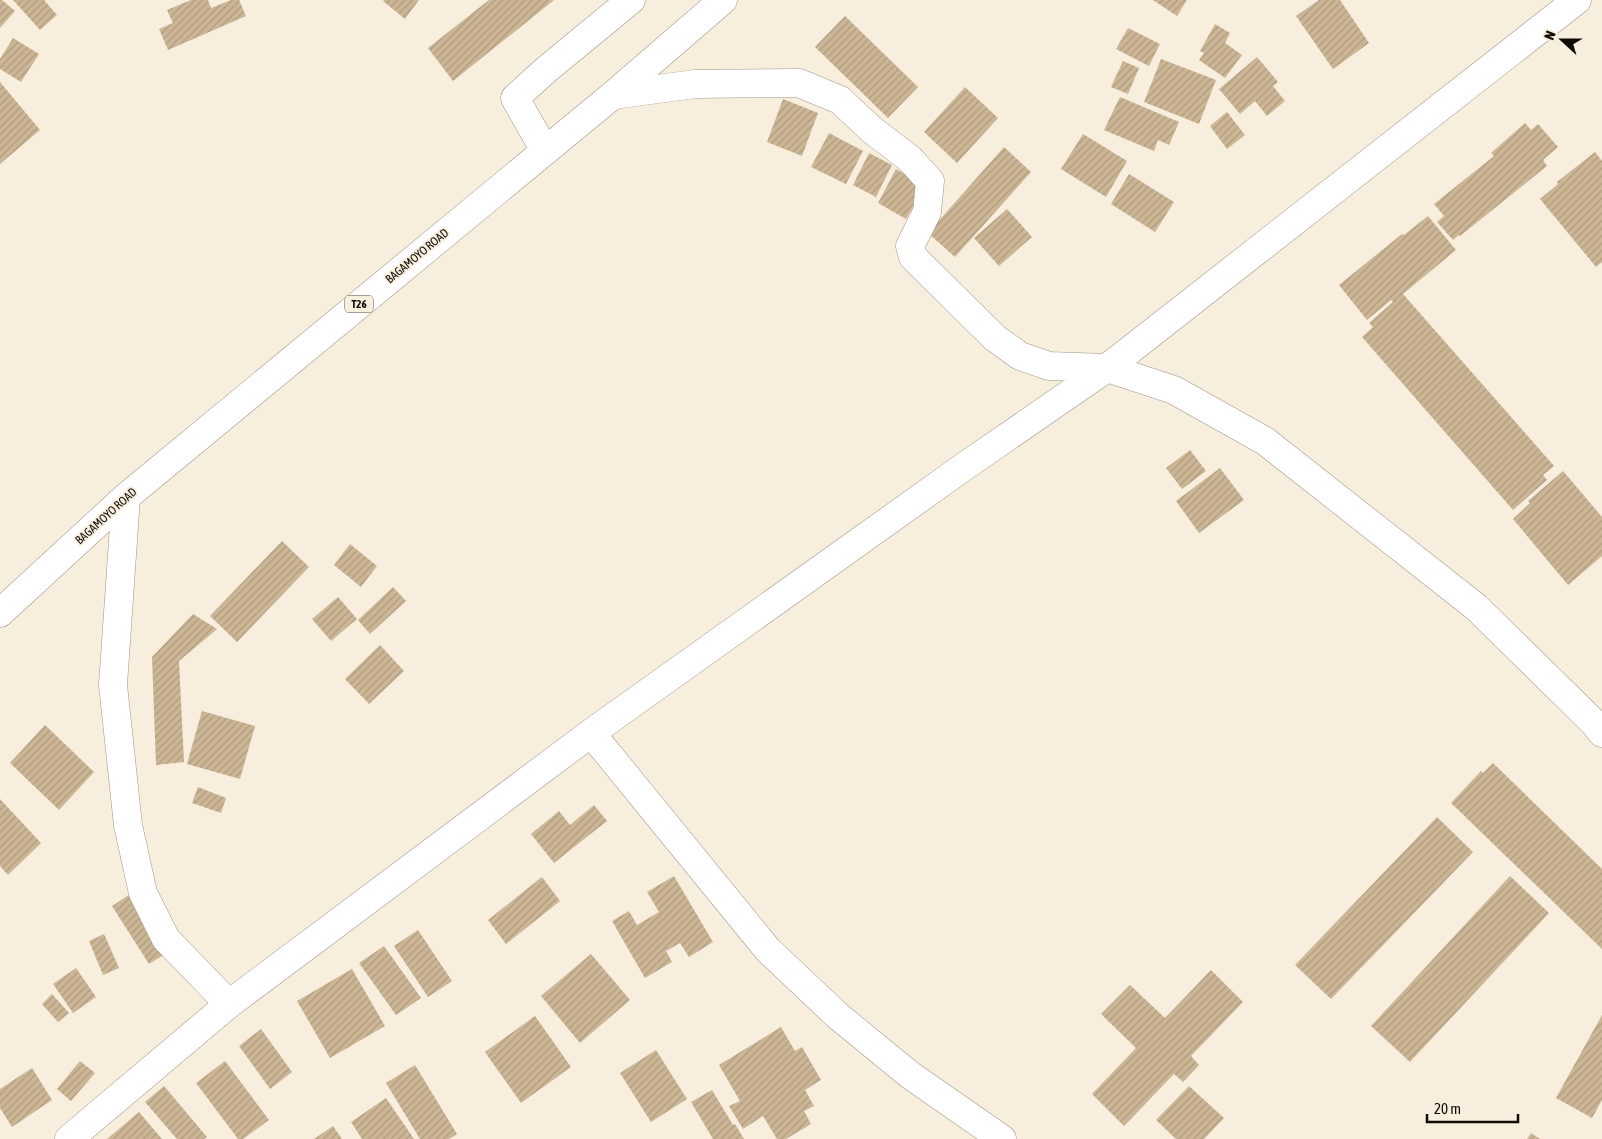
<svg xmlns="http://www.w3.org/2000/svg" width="1602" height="1139" viewBox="0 0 1602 1139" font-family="'Asap Condensed',sans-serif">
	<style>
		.building { fill: url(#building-hatch) }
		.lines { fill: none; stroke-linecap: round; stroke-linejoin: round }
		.minor-casing { stroke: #9f9587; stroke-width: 29 }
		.highway-casing { stroke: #9f9587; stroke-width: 29 }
		.minor { stroke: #fff; stroke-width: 28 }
		.highway { stroke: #fff; stroke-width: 28 }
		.labels { text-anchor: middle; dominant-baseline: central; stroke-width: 4; stroke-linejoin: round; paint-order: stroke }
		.shield { fill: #f8eede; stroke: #544f47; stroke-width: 1 }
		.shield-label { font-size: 11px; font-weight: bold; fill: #0e0b06 }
		.street-label { font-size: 12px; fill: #0e0b06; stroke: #f8eede }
	</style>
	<defs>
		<pattern id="building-hatch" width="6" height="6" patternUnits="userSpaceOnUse" patternTransform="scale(1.25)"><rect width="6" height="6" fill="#ccb695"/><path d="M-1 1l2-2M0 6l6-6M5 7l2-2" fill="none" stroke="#ae9b7f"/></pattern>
	</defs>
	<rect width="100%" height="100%" fill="#f8eede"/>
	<path class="building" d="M0,0h2l13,11 -15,17z
		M13,0h31l13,15 -17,15z
		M191,0h17l3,8 20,-8h8l7,16 -78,34 -9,-21 14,-6 -6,-13z
		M384,0h35l-14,19 -22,-18z
		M489,0h65l-101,81 -25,-33z
		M1153,0h34l-10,16z
		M1319,0h21l29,43 -36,26 -37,-53z
		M845,16l73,71 -30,31 -73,-71z
		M1215,24l15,9 -5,10 17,12 -17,23 -26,-18 5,-7 -4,-2z
		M1128,28l32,16 -11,22 -33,-17z
		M13,38l26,16 -18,28 -21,-13v-10z
		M1257,57l21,25 -5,4 12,15 -18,15 -12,-15 -15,13 -21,-25z
		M1161,59l55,21 -17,44 -55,-22z
		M1123,61l16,7 -11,26 -17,-7z
		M0,82l40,48 -40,34z
		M965,87l33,31 -41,45 -33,-31z
		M1120,97l59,25 -10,23 -11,-5 -4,11 -50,-21z
		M783,99l35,14 -16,43 -35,-14z
		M1227,112l18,23 -18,14 -17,-23z
		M1525,123l6,7 7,-6 20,23 -15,13 4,6 -87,70 -1,-1 -6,5 -16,-18 7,-6 -10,-12 60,-48 -3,-3z
		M829,133l34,18 -17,33 -35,-17z
		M1083,134l44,27 -21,36 -45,-28z
		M1004,147l27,25 -76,85 -27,-24z
		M1595,152l7,9v101l-6,5 -56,-68 18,-15 -1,-2z
		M869,153l23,12 -16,32 -23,-12z
		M896,169l29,17 -19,33 -28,-16z
		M1129,174l45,28 -19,30 -44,-28z
		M1007,209l25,28 -33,29 -25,-28z
		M1428,216l28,34 -53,44 151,172 -11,9 4,5 -34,30 -151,-173 11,-10 -4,-4 24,-21 -2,-2 -24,20 -28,-35 63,-51 2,1z
		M1190,450l16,21 -24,18 -16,-21z
		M1220,468l24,32 -45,33 -23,-32z
		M1563,471l39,46v39l-34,29 -55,-66 17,-16 -2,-2z
		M282,541l27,26 -72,75 -27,-26z
		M350,544l27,22 -16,21 -27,-22z
		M393,587l13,14 -36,33 -12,-14z
		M338,597l19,22 -26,22 -19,-22z
		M193,614l24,15 -38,32 5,101 -28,3 -4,-108z
		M380,645l24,26 -35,33 -24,-25z
		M202,711l53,15 -15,53 -53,-15z
		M45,725l49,47 -35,38 -49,-47z
		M1493,763l109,106v80l-151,-146 30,-32 2,2z
		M198,787l28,11 -5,15 -29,-10z
		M0,799l41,44 -33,32 -8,-9z
		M594,805l13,16 -53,42 -23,-29 28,-23 11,14z
		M1437,817l36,35 -142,147 -36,-34z
		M674,876l39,66 -24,15 -9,-14 -14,8 6,11 -27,16 -33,-57 17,-10 8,14 22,-13 -12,-20z
		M1510,876l39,37 -139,149 -39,-36z
		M542,877l18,24 -54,43 -18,-24z
		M132,893l36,59 -19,12 -37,-58z
		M418,930l34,51 -24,16 -34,-51z
		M104,934l15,34 -16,7 -14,-34z
		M384,946l37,52 -25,17 -37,-52z
		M591,954l39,46 -50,43 -39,-47z
		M76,968l20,29 -23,16 -20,-29z
		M352,969l33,57 -55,32 -33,-57z
		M1211,970l32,32 -52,54 8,9 -16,17 -9,-8 -50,52 -32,-32 44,-46 -35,-34 29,-29 35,33z
		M52,994l17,19 -11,9 -16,-18z
		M1602,1015v85l-10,18 -36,-20z
		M535,1016l36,51 -50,36 -36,-51z
		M781,1027l14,24 7,-4 19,33 -16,10 9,16 -10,5 7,13 -25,15h-9l-14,-23 -20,13 -14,-23 11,-5 -21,-36z
		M261,1029l31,43 -22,17 -31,-43z
		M656,1050l31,49 -36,23 -31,-49z
		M80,1061l15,12 -24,28 -14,-12z
		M225,1061l44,59 -26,19h-5l-42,-56z
		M415,1065l42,69 -8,5h-29l-34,-56z
		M32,1068l20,32 -40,27 -12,-19v-19z
		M164,1086l43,51 -3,2h-27l-32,-37z
		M1189,1086l35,32 -20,21h-28l-20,-19z
		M712,1090l21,35 2,-1 9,15h-31l-22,-37z
		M386,1098l28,41h-52l-11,-17z
		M139,1112l23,27h-55z
		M333,1126l9,13h-28z
		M1531,1133l9,6h-13z"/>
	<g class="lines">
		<defs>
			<path id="minor" d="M613,95l82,-11 104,-1 41,17 32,30 38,29 20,22 -3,31 -17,34 3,11 82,81 25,18 29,10 58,2 470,-368
				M545,151l-30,-53 32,-29 84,-69
				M126,497l-13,188 15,140 15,68 23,46 63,65
				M591,733l177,217 70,66 72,59 92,64
				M69,1139l160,-135 362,-271 374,-267 142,-98 67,22 91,51 211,166 118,116 8,10"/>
			<path id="highway" d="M0,613l126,-116 487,-402 110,-95"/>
		</defs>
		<use href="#minor" class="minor-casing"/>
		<use href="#highway" class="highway-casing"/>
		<use href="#minor" class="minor"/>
		<use href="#highway" class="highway"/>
	</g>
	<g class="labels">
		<rect class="shield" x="345" y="295.5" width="28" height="17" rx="4"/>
		<g class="shield-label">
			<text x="359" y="304">T26</text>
		</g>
		<g class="street-label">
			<text transform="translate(417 256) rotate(-40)">BAGAMOYO ROAD</text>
			<text transform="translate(106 516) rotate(-42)">BAGAMOYO ROAD</text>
		</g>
	</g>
	<g transform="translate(1562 40) rotate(291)" stroke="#f8eede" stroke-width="4" paint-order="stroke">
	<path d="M0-4L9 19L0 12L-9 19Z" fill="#0e0b06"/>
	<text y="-8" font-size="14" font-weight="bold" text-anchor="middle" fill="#0e0b06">N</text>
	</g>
	<path d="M1427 1114v8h91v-8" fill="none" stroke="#0e0b06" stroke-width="2.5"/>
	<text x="1434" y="1114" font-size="15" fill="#0e0b06" stroke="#f8eede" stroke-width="4" paint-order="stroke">20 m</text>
</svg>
